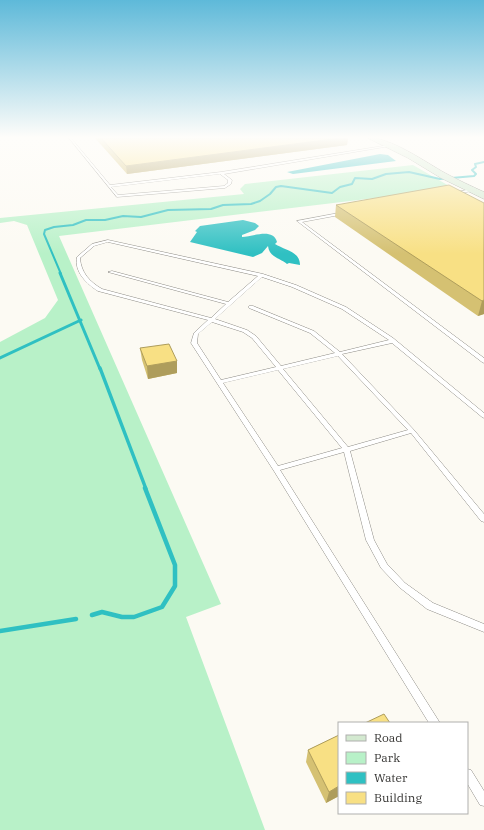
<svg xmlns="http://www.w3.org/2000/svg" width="484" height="830" viewBox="0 0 484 830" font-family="'IBM Plex Serif',serif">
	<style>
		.green { fill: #b8f1c8 }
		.water { fill: #2fc0c2 }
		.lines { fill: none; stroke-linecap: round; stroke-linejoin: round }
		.stream-far3 { stroke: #2fc0c2; stroke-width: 2 }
		.stream-far2 { stroke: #2fc0c2; stroke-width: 3 }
		.stream-far1 { stroke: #2fc0c2; stroke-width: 3.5 }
		.stream { stroke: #2fc0c2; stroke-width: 4.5 }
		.lane-casing { stroke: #8d8b85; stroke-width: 1 }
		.secondary-casing { stroke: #8d8b85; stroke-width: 1 }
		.lane { fill: #fff; fill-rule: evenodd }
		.secondary { fill: #d3e9d0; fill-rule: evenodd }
		.wall { fill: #d5c172 }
		.shaded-wall { fill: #ae9d5c }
		.building { fill: #f8e084; stroke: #ae9d5c }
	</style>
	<rect width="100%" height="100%" fill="#fcfaf3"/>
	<path class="green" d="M413,165l38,22 -9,3 -383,46 162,368 -35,13 79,213h-265v-488l45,-24 13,-18 -31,-75 -13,-4 -14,2v-5l244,-24 -4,-5 5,-5z"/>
	<path class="water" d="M380,154l8,1 8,6 -103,13 -6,-2z
		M243,220l12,3 4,3 -4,4 -13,5v2c10,0 31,-10 35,5l-2,2c9,6 25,7 25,21l-11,-2 -2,1c-7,-6 -18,-7 -19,-18l-6,7 -9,4 -63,-15 7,-10 -2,-1 5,-5z"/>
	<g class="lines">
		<path class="stream-far3" d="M61,274l-17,-40 1,-4 9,-3 19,-2 13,-5h19l18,-4 18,1 27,-7 43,-1 12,-4 28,-1 9,-3 10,-7 6,-7 5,-1 51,7 8,-6 12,-3 3,-6 17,1 14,-5 23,-2 31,7 34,-3 2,-2 -4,-4 4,-3 -1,-3 9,-2"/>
		<path class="stream-far2" d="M60,273l40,96
			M0,358l81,-38"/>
		<path class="stream-far1" d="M100,368l46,121"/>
		<path class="stream" d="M92,615l10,-3 20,5h12l28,-10 13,-21v-21l-30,-77
			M0,631l76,-12"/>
		<defs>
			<path id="lane" d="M69,138h2l39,47 111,-13 168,-27 1,1 -166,28 8,6 -1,4 -6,4 -108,9zM220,174l8,6v3l-4,3 -106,9 -7,-8z
				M471,189h1v2l-17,3 -2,-1z
				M344,212h1v2l-43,8 182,136v5l-2,-1 -185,-141z
				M108,240l155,34 33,11 50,22 47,31 91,75v5l-2,-1 -90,-74 -50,11 72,76 70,84v8l-3,-1 -70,-88 -61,18 24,89 13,24 18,19 28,20 51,21v8l-57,-23 -28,-22 -18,-19 -15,-28 -22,-88 -64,18 160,253h-11l-155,-252 -83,-128 3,-10 14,-13 -110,-29c-11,-7 -24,-19 -21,-34l15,-13zM108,242l150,34 -30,26 -116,-31 -4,1 118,32 -15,14 -109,-29c-12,-7 -21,-16 -22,-31l14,-12zM262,277l30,10 50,22 47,31 -49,12 -26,-21 -61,-25h-4v2l61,25 25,20 -54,13 -25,-30 -9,-6 -32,-11zM212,322l31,10 9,6 24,29 -55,13 -24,-37 1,-9zM338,356l70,74 -60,17 -65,-78zM278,370l64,78 -64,18 -55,-83z
				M467,769l4,1 13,21v15l-4,-1 -13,-22z"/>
			<path id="secondary" d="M368,138c21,-2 59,25 77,35 13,7 26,13 39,19v7l-43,-21 -33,-20z"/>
		</defs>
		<use href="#lane" class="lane-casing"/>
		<use href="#secondary" class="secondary-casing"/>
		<use href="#lane" class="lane"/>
		<use href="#secondary" class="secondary"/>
	</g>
	<path class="wall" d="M95,138h253l-1,7 -220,29z
		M484,203v111l-6,2 -143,-99 1,-12z
		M140,348l37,13v12l-29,6 -6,-19z
		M339,735v61l-13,7 -20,-41 2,-12z"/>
	<path class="shaded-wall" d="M340,138h8l-1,7 -220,29 -1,-8z
		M484,300v14l-6,2 4,-15z
		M177,361v12l-29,6 -1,-13z
		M339,786v10l-13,7 3,-11z"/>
	<path class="building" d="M101,138h239l-214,28z
		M449,185l35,18v97l-2,1 -146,-96z
		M169,344l8,17 -30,5 -7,-18z
		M384,714l6,9h-25z
		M339,735v51l-10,6 -21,-42z"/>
	<linearGradient id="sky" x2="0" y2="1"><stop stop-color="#5eb9d9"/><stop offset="0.54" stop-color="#fefdfa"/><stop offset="1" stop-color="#fefdfa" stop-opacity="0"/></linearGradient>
	<rect width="484" height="254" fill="url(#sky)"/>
	<rect x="338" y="722" width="130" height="92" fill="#ffffff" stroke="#afafae"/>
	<rect x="346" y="735" width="20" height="6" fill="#d3e9d0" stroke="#afafae"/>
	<text x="374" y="742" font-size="12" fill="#373634">Road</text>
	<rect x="346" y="752" width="20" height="12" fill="#b8f1c8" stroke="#afafae"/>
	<text x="374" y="762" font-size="12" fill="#373634">Park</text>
	<rect x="346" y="772" width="20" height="12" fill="#2fc0c2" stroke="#afafae"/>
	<text x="374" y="782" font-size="12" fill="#373634">Water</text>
	<rect x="346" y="792" width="20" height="12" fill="#f8e084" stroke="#afafae"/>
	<text x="374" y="802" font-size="12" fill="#373634">Building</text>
</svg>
